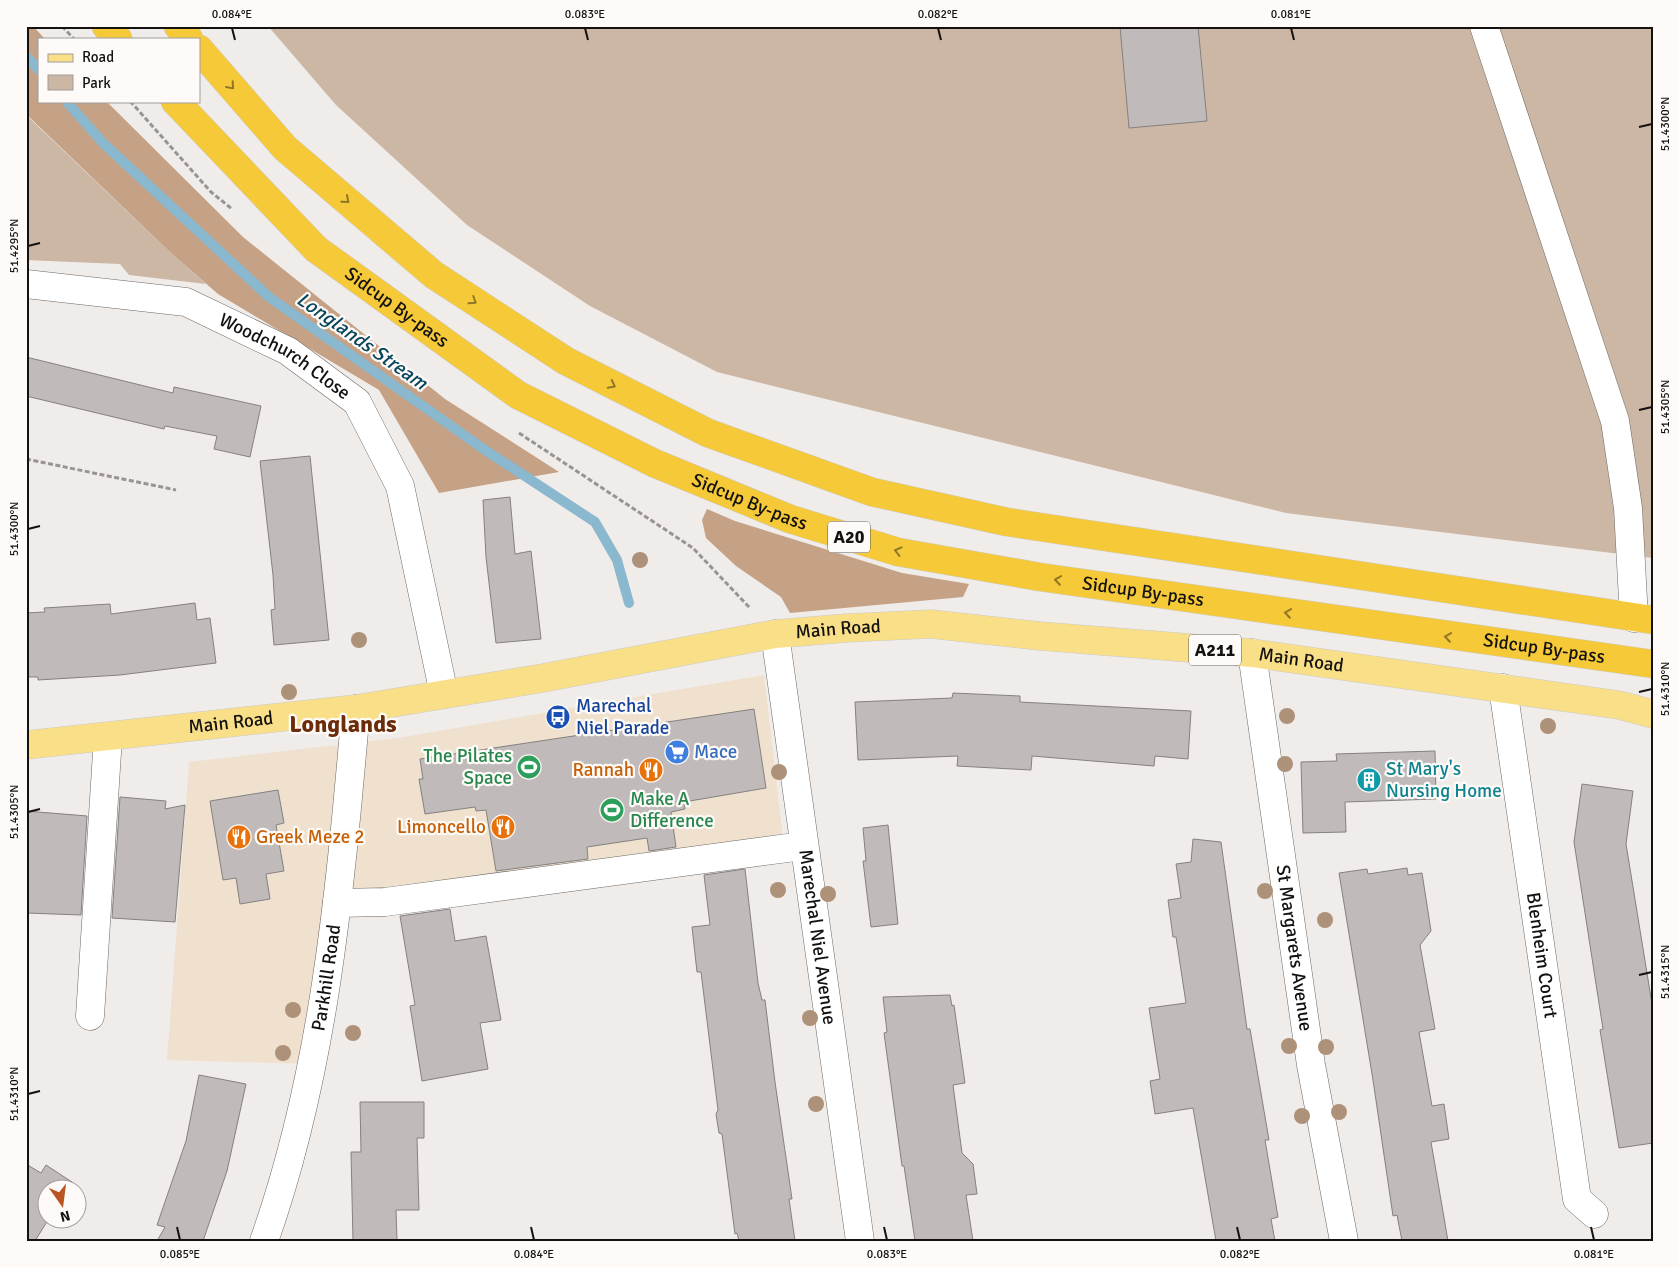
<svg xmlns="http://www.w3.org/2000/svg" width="1679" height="1267" viewBox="0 0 1679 1267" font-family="Signika,sans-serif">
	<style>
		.commercial { fill: #efe1ce }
		.green { fill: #ccb6a4 }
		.forest { fill: #c5a185 }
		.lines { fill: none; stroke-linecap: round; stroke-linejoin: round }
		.stream { stroke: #8ab8ce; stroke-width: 10 }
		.building { fill: #c0bbba; stroke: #858180 }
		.minor-casing { stroke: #6c6966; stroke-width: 29 }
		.major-casing { stroke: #cbcbcb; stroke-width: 29 }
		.highway-casing { stroke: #cbcbcb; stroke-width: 29 }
		.path { stroke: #989493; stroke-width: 3; stroke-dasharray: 5 2.5; stroke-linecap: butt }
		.minor { stroke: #fff; stroke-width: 28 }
		.major { stroke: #f9df88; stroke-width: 28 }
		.highway { stroke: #f5c938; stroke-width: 28 }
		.tree { fill: #ad9178 }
		.oneway { stroke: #907726 }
		.ticks { fill: none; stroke: #141211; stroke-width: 2 }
		.labels { text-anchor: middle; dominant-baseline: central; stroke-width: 4.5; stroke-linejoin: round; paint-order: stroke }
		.shield { fill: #fdfaf7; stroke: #5a5856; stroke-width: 1 }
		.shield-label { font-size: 18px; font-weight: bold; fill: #141211 }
		.street-label { font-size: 19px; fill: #141211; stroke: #fdfaf7 }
		.transit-label { font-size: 19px; fill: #164399; stroke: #fdfaf7; text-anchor: start }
		.shop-label { font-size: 19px; fill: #366cbe; stroke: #fdfaf7; text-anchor: start }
		.leisure-label { font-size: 19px; fill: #27864d; stroke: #fdfaf7; text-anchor: end }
		.culture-label { font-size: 19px; fill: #0d838f; stroke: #fdfaf7; text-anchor: start }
		.food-label { font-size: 19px; fill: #c56008; stroke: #fdfaf7; text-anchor: end }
		.water-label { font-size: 20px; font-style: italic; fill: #07475e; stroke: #fdfaf7 }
		.district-label { font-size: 24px; font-weight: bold; fill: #6b2c0b; stroke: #fdfaf7 }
		.neatline { fill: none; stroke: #141211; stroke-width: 2 }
		.ticks-label { font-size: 12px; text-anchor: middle; fill: #141211 }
	</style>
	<rect width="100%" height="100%" fill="#f0ecea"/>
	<path class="commercial" d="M764,675l21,181 -449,55 -23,153 -146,-4 22,-298 209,-24z"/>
	<path class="green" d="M268,26h1385v532l-367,-45 -569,-141 -127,-66 -123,-81 -131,-120z
		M26,115l146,139 34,30 -77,-9 -9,-11 -94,-4z"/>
	<path class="forest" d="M26,26h7l12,13h-6v62h67l137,136 202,162 114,73 -120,21 -60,-103 -161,-96 -46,-40 -144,-138z
		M707,509l28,12 167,52 67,11 -6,13 -173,16 -9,-16 -45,-31 -30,-28 -4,-18z"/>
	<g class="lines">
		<path class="stream" d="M26,56l13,14
			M66,101l37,42 166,154 216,153 110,72 22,38 12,43"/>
	</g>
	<path class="building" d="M1120,26h78l9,95 -78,7z
		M26,357l147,36 1,-6 87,19 -11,51 -36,-8 3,-13 -52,-10 -1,3 -138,-33z
		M310,456l19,184 -55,5 -3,-35 4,-1 -2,-34 -13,-114z
		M510,497l5,57 16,-3 10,88 -45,4 -10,-86 -3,-57z
		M195,603l2,17 13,-2 6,45 -96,12 -82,5v-3h-12v-64l19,-1 -1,-4 66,-4 1,10z
		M953,693l67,3v6l171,9 -3,48 -33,-3 -1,10 -122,-10 -1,14 -74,-4 1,-10 -100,4 -3,-58 97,-4z
		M754,709l12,79 -82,14 1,7 -14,3 5,35 -27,4 -2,-13 -60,9 1,12 -92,12 -10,-61 -10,1 -1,-4 -50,7 -6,-35h4l-3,-20z
		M1435,751l1,48 -91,3 1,30 -43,1 -2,-71 36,-1 -1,-7z
		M1582,784l51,7 -7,53 27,166v133l-34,5 -19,-118 3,-1 -29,-187z
		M278,790l6,33 -8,2 8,46 -18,3 4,25 -30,5 -4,-26 -13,2 -13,-79z
		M120,797l46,4 -1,8 20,-4 -10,117 -63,-4z
		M26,811l61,5 -6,99 -55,-2z
		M888,825l10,99 -27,3 -8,-66h3l-3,-33z
		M1193,839l28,3 26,187h3l19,111h-4l13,77 -7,2 4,22h-59l-23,-133 -38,6 -5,-33 10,-2 -11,-71 37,-5 -10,-66h-3l-5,-37 13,-2 -5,-34 15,-2z
		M1407,868l1,7 14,-2 9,58 -11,14 15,84 -16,3 13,74 12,-2 5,35 -18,3 17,99h-46l-5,-26 -4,1 -20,-136 -34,-207 28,-4 1,5z
		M745,869l13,114 4,17h3l10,82 17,117h-3l6,42h-56l-2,-8 -2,1 -13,-100 -3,-1 -3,-19 2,-4 -17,-138h-4l-5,-45 18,-2 -6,-50z
		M450,909l5,32 31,-5 15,84 -21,3 8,46 -66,12 -12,-75 5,-1 -15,-89z
		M950,995l2,11 2,-1 11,78 -12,2 9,68 11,11 4,30 -11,1 7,46h-58l-11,-75h-2l-18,-133 3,-1 -4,-35z
		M199,1075l47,9 -19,87 -24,70h-46l8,-14 -8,-2 29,-84z
		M360,1102h64v36h-7l2,72h-23l1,31h-44l-2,-89h10z
		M26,1164l15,9 5,-8 26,17 -4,8h-20v30l-13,21h-9z"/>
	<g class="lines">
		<defs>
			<g id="minor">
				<path d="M1484,26l131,395 13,87 6,110"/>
				<path id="s1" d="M26,284l160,18 102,49 69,51 43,84 44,208"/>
				<path id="s2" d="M775,634l85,607"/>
				<path id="s3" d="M1252,653l59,412 33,176"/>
				<path id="s4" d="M1503,688l74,511 17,15"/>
				<path d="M337,903l48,-1 418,-56"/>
				<path d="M90,1016l18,-279"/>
				<path id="s5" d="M264,1241c61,-172 76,-352 92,-532"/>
			</g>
			<g id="major">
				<path id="s6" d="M26,745l330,-36 187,-31 232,-44 72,-6 84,-4 109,12 212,17 367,52 34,9"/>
			</g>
			<g id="highway">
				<path d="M106,26l12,13"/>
				<path d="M178,26l11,13"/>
				<path d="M199,49l86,99 149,127 132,86 142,72 164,59 135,30 646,98"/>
				<path id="s7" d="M175,101l141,148 202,146 136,68 136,56 108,33 142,25 613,87"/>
			</g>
		</defs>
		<use href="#minor" class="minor-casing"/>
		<use href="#major" class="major-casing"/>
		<use href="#highway" class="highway-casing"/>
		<path class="path" d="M62,26l12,13
			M130,101l81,91 21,17
			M519,433l174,115 57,60
			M26,459l150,31"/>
		<use href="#minor" class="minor"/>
		<use href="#major" class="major"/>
		<use href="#highway" class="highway"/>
	</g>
	<g class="tree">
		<circle cx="640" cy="560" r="8"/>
		<circle cx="359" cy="640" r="8"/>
		<circle cx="289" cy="692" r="8"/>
		<circle cx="1287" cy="716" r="8"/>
		<circle cx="1548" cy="726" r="8"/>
		<circle cx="1285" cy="764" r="8"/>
		<circle cx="779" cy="772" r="8"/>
		<circle cx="778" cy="890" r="8"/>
		<circle cx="1265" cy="891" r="8"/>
		<circle cx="828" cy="894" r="8"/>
		<circle cx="1325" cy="920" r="8"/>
		<circle cx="293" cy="1010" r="8"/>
		<circle cx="810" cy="1018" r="8"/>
		<circle cx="353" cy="1033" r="8"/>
		<circle cx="1289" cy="1046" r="8"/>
		<circle cx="1326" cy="1047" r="8"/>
		<circle cx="283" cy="1053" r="8"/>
		<circle cx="816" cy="1104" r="8"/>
		<circle cx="1339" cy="1112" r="8"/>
		<circle cx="1302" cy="1116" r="8"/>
	</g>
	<defs><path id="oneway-chevron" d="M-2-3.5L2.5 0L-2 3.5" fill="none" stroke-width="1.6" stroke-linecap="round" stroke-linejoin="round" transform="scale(1.25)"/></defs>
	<g class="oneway">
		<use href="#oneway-chevron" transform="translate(231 86) rotate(49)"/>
		<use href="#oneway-chevron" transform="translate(346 200) rotate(41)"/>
		<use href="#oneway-chevron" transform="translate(473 301) rotate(33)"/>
		<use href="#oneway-chevron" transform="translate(612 385) rotate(27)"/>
		<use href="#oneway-chevron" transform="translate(898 551) rotate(-166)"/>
		<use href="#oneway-chevron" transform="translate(1058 580) rotate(-172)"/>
		<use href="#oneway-chevron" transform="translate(1288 613) rotate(-172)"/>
		<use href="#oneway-chevron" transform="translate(1448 637) rotate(-172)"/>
	</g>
	<path class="ticks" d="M232,28l3,12M585,28l3,12M938,28l3,12M1291,28l3,12M1639,127l13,-3M28,246l12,-3M1639,410l13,-3M28,529l12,-3M1639,692l13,-3M28,812l12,-3M1639,975l13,-3M28,1094l12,-3M177,1227l3,13M531,1227l3,13M884,1227l3,13M1237,1227l3,13M1591,1227l3,13"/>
	<defs>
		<symbol id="bus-disc" viewBox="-11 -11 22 22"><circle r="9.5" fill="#1a4fb4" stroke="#fdfaf7"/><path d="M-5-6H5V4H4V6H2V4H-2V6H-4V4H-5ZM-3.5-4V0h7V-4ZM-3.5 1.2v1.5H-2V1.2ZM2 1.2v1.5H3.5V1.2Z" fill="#fff"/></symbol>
		<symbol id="supermarket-disc" viewBox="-11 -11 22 22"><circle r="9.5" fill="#3f7fe0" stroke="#fdfaf7"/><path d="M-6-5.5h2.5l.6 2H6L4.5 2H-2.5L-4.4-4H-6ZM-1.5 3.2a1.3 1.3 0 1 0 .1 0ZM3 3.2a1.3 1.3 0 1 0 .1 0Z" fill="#fff"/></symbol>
		<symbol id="stadium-disc" viewBox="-11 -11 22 22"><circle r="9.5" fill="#2e9e5b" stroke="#fdfaf7"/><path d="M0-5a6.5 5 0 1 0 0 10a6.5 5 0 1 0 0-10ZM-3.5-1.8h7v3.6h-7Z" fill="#fff"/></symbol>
		<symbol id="restaurant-disc" viewBox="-11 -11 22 22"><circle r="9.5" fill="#e8710a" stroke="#fdfaf7"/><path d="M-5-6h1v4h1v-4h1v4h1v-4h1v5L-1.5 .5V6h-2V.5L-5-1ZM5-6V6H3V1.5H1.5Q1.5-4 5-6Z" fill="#fff"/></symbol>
		<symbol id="building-disc" viewBox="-11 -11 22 22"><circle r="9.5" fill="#0f9aa8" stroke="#fdfaf7"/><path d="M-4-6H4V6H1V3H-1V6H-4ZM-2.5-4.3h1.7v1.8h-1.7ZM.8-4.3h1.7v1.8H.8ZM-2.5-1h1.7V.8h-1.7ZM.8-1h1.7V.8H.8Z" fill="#fff"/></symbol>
	</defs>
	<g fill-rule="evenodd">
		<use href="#bus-disc" x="544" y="703" width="28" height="28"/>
		<use href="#supermarket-disc" x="663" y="738" width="28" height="28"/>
		<use href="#stadium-disc" x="515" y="753" width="28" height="28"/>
		<use href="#restaurant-disc" x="637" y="756" width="28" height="28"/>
		<use href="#building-disc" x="1355" y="766" width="28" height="28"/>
		<use href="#stadium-disc" x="598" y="796" width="28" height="28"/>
		<use href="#restaurant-disc" x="489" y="813" width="28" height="28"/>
		<use href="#restaurant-disc" x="225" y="823" width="28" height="28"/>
	</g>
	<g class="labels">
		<g class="shield">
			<rect x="828" y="521.5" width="42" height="31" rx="4"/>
			<rect x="1189" y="634.5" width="52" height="31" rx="4"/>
		</g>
		<g class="shield-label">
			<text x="849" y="537">A20</text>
			<text x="1215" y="650">A211</text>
		</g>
		<g class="street-label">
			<text stroke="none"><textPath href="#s7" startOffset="304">Sidcup By-pass</textPath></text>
			<text stroke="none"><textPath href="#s1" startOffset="274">Woodchurch Close</textPath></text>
			<text stroke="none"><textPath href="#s7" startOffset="709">Sidcup By-pass</textPath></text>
			<text stroke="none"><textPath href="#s7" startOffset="1114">Sidcup By-pass</textPath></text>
			<text stroke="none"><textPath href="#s6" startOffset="821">Main Road</textPath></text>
			<text stroke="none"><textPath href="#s7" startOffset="1519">Sidcup By-pass</textPath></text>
			<text stroke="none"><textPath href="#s6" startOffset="1286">Main Road</textPath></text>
			<text stroke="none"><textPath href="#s6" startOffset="206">Main Road</textPath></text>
			<text stroke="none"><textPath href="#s2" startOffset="306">Marechal Niel Avenue</textPath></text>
			<text stroke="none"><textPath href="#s3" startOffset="298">St Margarets Avenue</textPath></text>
			<text stroke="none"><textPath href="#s4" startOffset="270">Blenheim Court</textPath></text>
			<text stroke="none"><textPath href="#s5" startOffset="271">Parkhill Road</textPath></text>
		</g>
		<g class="transit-label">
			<text x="576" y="706">Marechal<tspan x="576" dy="22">Niel Parade</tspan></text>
		</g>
		<g class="shop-label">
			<text x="694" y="752">Mace</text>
		</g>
		<g class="leisure-label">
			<text x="512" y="756">The Pilates<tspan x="512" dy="22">Space</tspan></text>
			<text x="630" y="799" text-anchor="start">Make A<tspan x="630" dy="22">Difference</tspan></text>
		</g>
		<g class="culture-label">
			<text x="1386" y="769">St Mary's<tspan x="1386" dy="22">Nursing Home</tspan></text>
		</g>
		<g class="food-label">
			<text x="634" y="770">Rannah</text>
			<text x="486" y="827">Limoncello</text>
			<text x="256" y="837" text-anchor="start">Greek Meze 2</text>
		</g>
		<g class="water-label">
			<text transform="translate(362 341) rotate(35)">Longlands Stream</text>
		</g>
		<g class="district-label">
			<text x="343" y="724">Longlands</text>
		</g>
	</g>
	<rect width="1679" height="1267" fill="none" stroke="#fdfaf7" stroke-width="55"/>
	<rect x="38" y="38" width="162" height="65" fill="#fdfaf7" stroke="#a09d9b"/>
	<rect x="48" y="54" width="25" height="8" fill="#f9df88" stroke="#a09d9b"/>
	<text x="82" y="62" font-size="15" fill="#141211">Road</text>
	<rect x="48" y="75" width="25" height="15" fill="#ccb6a4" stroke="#a09d9b"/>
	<text x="82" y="88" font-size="15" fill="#141211">Park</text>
	<g transform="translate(62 1204) rotate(166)"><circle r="24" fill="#fdfaf7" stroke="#a09d9b"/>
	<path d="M0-4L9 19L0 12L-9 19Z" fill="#ba5523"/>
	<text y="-8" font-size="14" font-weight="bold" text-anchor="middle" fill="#141211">N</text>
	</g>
	<rect x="28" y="28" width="1624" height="1212" class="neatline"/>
	<g class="ticks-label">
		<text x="232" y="18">0.084°E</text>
		<text x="585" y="18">0.083°E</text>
		<text x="938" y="18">0.082°E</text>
		<text x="1291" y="18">0.081°E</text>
		<text transform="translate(1665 124) rotate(-90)" y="4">51.4300°N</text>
		<text transform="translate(14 246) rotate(-90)" y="4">51.4295°N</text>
		<text transform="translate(1665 407) rotate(-90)" y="4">51.4305°N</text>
		<text transform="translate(14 529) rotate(-90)" y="4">51.4300°N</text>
		<text transform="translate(1665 689) rotate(-90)" y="4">51.4310°N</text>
		<text transform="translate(14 812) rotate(-90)" y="4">51.4305°N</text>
		<text transform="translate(1665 972) rotate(-90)" y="4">51.4315°N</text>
		<text transform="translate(14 1094) rotate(-90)" y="4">51.4310°N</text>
		<text x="180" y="1258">0.085°E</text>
		<text x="534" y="1258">0.084°E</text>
		<text x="887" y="1258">0.083°E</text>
		<text x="1240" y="1258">0.082°E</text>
		<text x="1594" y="1258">0.081°E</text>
	</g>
</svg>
